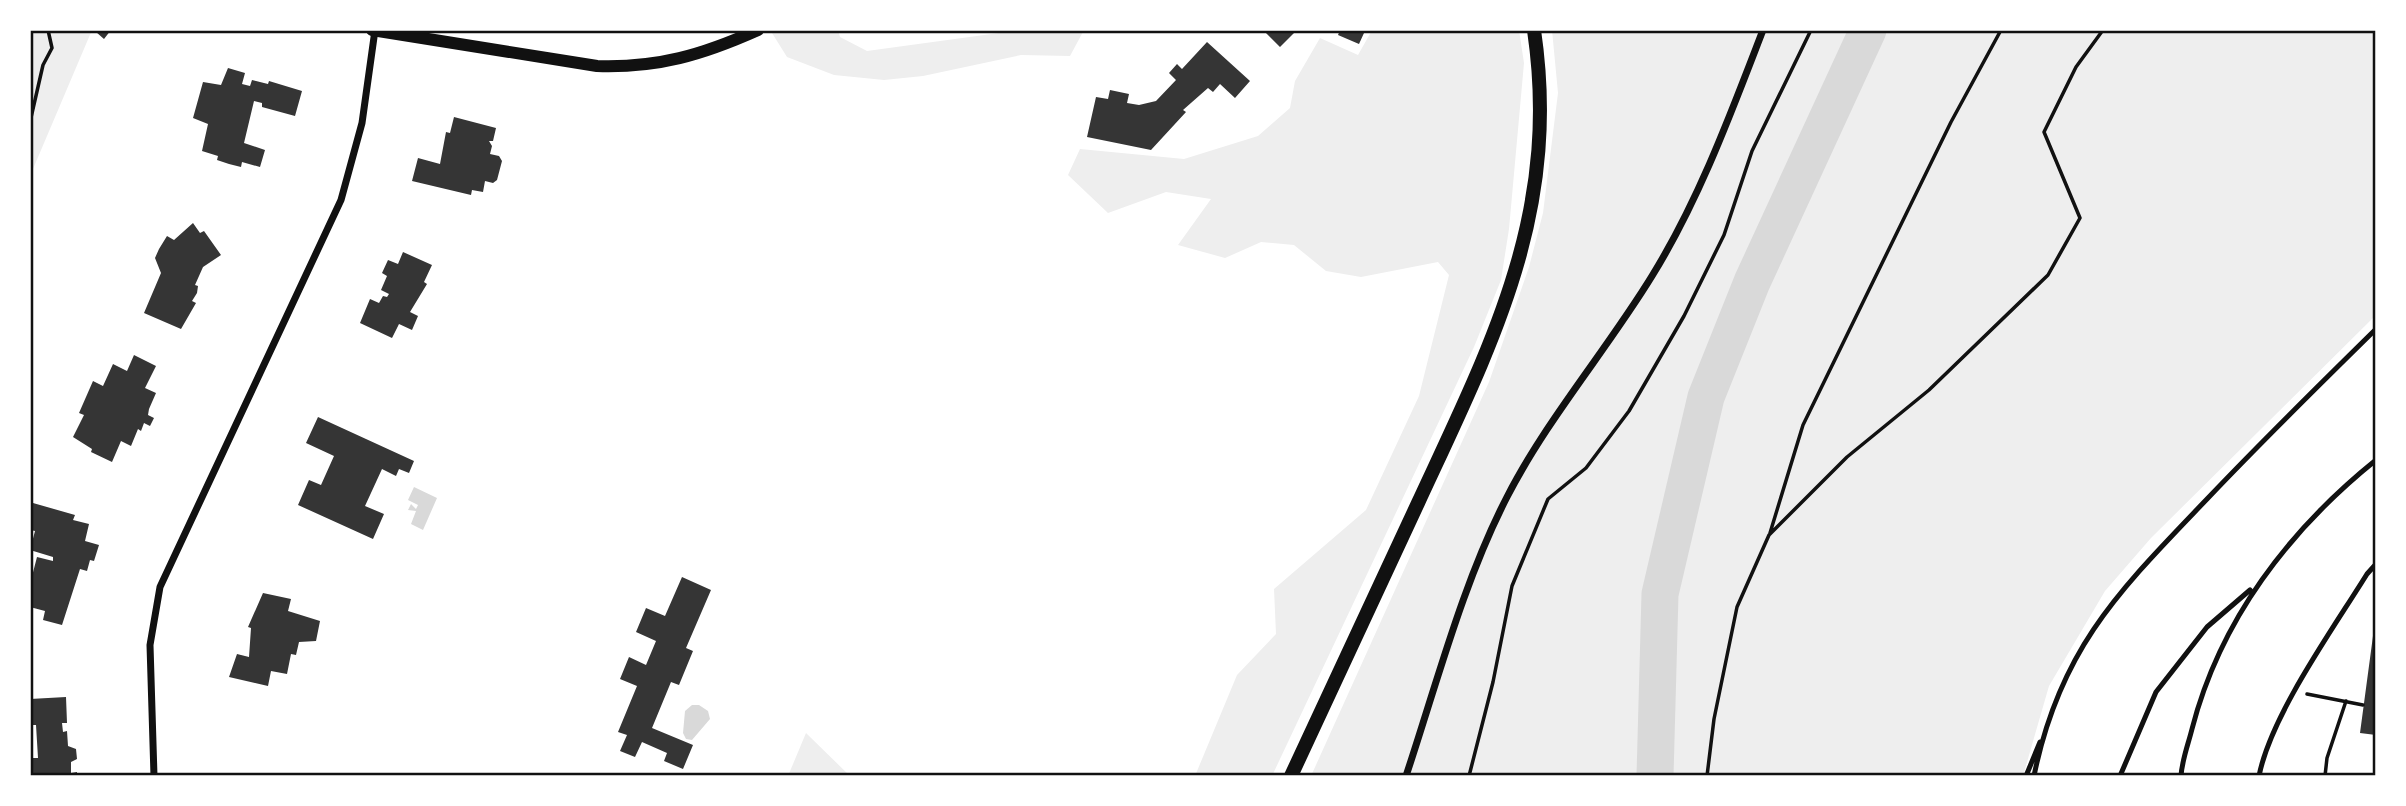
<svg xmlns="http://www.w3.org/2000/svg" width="2406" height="806" viewBox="0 0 2406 806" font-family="Lato,sans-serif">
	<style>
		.green { fill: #eee }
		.water { fill: #d9d9d9 }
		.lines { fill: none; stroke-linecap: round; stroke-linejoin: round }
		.river { stroke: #d9d9d9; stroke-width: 37 }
		.building { fill: #353535 }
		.path { stroke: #111; stroke-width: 3.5 }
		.service { stroke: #111; stroke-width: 5 }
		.minor { stroke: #111; stroke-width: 7 }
		.tertiary { stroke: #111; stroke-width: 12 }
		.secondary { stroke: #111; stroke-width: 14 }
		.neatline { fill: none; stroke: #111; stroke-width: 2.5 }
	</style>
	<rect width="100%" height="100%" fill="#fff"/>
	<path class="green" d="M30,30h62l-62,146z
		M777,30h61l2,7 27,14 139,-19 40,1v-3h38l-14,26 -49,-1 -98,21 -39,4 -50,-5 -47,-18 -15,-24z
		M1366,30h153l5,33 -15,166 -8,51 -27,67 -202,429h-77l42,-101 39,-41 -2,-45 92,-79 53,-114 30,-121 -11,-13 -77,15 -35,-6 -32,-26 -33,-3 -36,16 -47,-13 33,-46 -45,-7 -58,21 -40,-38 12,-26 104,10 74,-23 32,-28 5,-27 25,-43 38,17 13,-23z
		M1552,30h824v285l-225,223 -46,53 -56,95 -26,90h-712l178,-394 40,-115 14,-54 15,-120z
		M806,733l44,43h-62z"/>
	<path class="water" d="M414,487l23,11 -14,32 -12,-6 5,-13 -8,-1 3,-6 5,5 2,-4 -10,-5z
		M692,705h7l9,6 2,8 -18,21 -6,-1 -3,-6 2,-22z"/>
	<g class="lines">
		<path class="river" d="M1655,776l5,-182 46,-197 46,-115 116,-252"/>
	</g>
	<path class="building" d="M97,30h14l-7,9 -8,-7z
		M1263,30h34l-17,17z
		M1340,30h15l9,3 -5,11 -21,-9z
		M1207,42l43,39 -15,17 -15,-14 -7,8 -5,-4 -25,22 3,2 -35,38 -64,-13 9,-40 12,2 2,-9 19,4 -2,9 12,2 17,-4 20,-21 -7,-7 8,-9 5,5z
		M228,68l17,5 -3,11 8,2 2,-6 16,4 1,-3 33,10 -7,25 -33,-9v-4l-8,-2 -10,42 21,7 -5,17 -18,-5 -1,5 -12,-3 -12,-4 1,-4 -16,-5 6,-27 -15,-6 10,-36 18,3z
		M454,117l42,11 -3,13h-4l3,5 -2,8 9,2 3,5 -5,19 -4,3 -8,-2 -2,11 -11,-2 -1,5 -59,-14 6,-23 22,6 6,-32 4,1z
		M193,223l7,10 4,-2 17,24 -18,12 -8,18 3,1 -1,7 -5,8 4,2 -15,26 -37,-16 17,-40 -6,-15 4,-9 8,-13 7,4z
		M403,252l29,13 -8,17 3,2 -17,28 8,4 -6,14 -13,-6 -7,14 -32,-15 10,-24 9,4 4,-7 4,1 2,-3 -8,-4 6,-14 -5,-3 6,-13 10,4z
		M134,355l22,11 -11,22 11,5 -7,16 -1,6 6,3 -4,8 -6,-3 -3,8 -3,-2 -7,17 -10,-5 -9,21 -21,-10 1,-3 -19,-12 11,-22 -5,-2 14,-32 10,5 10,-22 14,7z
		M318,417l96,44 -5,12 -10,-4 -3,7 -14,-7 -17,37 19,8 -11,25 -75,-34 11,-25 12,5 13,-29 -28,-13z
		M33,503l42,12 -2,5 16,4 -4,17 14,4 -5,16 -4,-1 -3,11 -7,-2 -18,56 -19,-5 2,-9 -15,-4v-23l7,-27 16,4v-4l-23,-7 5,-19 -5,-1z
		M682,577l29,13 -25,58 7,3 -14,34 -8,-3 -19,46 41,17 -10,24 -19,-8 3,-8 -25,-11 -7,15 -15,-6 7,-16 -9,-3 19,-46 -17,-7 9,-22 17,8 10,-24 -20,-9 10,-24 19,8z
		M263,593l28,6 -3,12 32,10 -4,20 -17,1 -3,13 -5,-1 -4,20 -16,-3 -3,15 -39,-9 8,-23 12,3 2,-29 -3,-1z
		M2375,621h1v114l-16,-2z
		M66,697l1,26h-5l1,9 4,-1 1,15 8,3 1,10 -6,3v11l6,-1v4h-47v-18h8l-2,-33h-5l-1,-26z
		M282,773v3h-28v-2z"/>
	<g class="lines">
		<path class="path" d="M30,122l13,-57 9,-17 -4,-18
			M1770,533l33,-108 148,-303 50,-92
			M2307,694l56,11
			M1469,776l24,-94 19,-96 36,-87 38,-31 43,-57 55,-95 40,-81 28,-84 59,-121
			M1707,776l7,-57 23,-112 32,-72 78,-78 82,-67 119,-115 32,-57 -36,-86 32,-65 27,-37
			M2325,776l2,-18 19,-57"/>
		<path class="service" d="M2026,776l14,-34
			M2034,776c26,-129 87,-187 174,-278 55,-58 111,-113 168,-169
			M2120,776l36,-84 51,-65 43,-37
			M2181,776c1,-16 7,-31 11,-47 28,-109 97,-199 184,-269
			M2259,776c12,-61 74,-147 108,-202l9,-10"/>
		<path class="minor" d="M154,776l-4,-131 10,-58 181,-387 21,-77 13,-93
			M1406,776c30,-90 57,-194 101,-279 40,-78 99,-146 145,-221 47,-76 79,-163 111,-246"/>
		<path class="tertiary" d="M372,30l225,36c61,2 105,-11 161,-36"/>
		<path class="secondary" d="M1291,776c42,-91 84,-182 127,-273 74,-160 143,-290 116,-473"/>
	</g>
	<rect width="2406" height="806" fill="none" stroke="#ffffff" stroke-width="63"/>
	<rect x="32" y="32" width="2342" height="742" class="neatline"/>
</svg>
